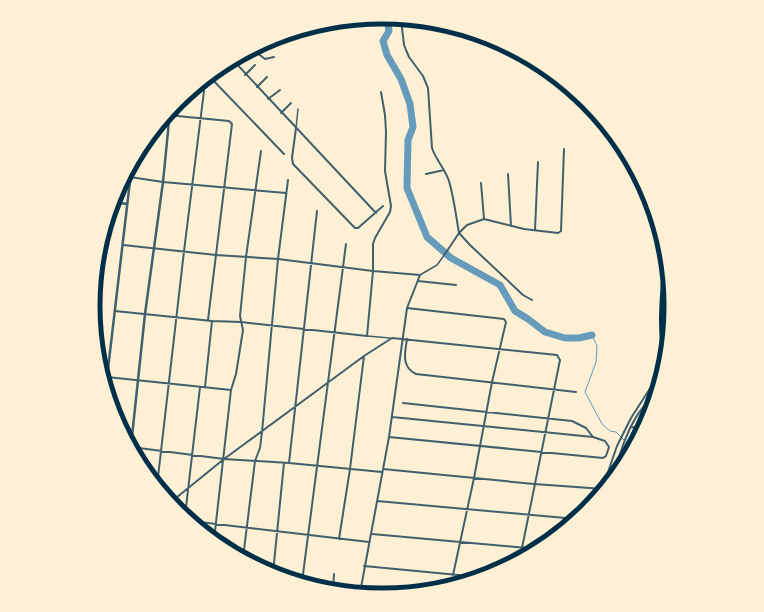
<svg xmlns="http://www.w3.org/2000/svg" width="764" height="612" viewBox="0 0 764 612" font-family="'Noto Sans',sans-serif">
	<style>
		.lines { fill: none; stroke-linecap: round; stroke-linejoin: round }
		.stream { stroke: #669bbc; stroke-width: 1 }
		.river { stroke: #669bbc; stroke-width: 7 }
		.pedestrian { stroke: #3f606c; stroke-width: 1.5 }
		.minor { stroke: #3f606c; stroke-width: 2 }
		.tertiary { stroke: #3f606c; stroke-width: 2.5 }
		.primary { stroke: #003049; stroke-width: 3 }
		.rim { fill: none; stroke: #003049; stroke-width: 5 }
	</style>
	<rect width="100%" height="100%" fill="#fdf0d5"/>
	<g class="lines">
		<path class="stream" d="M592,335l5,11 -1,16 -11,30 17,32 8,7 6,1 16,16"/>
		<path class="river" d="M387,17l2,14 -6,10 4,14 14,24 9,25 3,23 -5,13 -1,48 20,49 24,21 49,27 15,26 13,8 17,13 20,6h14l13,-3"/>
		<path class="pedestrian" d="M296,128l2,-19
			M420,275l17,-10 8,-11
			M367,336l23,2"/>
		<path class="minor" d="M401,19l3,26 2,5 3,7 14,19 5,12 4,60c4,12 13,21 17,33 5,17 7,35 10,52
			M252,49l13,10 9,-2
			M233,60l143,153
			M245,75l10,-10
			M209,76l75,78
			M212,79l22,-20
			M257,87l10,-10
			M268,99l12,-9
			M281,113l10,-10
			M167,115l62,6 3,3 -24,196
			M296,128l-4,30 1,6 62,64h3l25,-22
			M426,174l18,-4
			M508,174l3,52
			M130,177l33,5 123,11
			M481,183l3,36
			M535,230l3,-68
			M459,233l11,12 53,50 9,5
			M123,245l93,10 62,4 95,12 47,4 -13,33 -18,129 -29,156
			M445,254l14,-21 8,-8 17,-6 40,10 34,4 3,-2 3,-82
			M418,281l38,4
			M407,308l97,11 2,3 -14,60 -18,96 -21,97
			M115,311l97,10 29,1 126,14 6,-65v-27l2,-6 15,-26 1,-6 -6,-35 1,-39 -1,-17 -4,-23
			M407,339c-2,14 -6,28 9,35l160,18
			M107,377l124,13
			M205,387l7,-66
			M403,403l169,18 14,7 7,9
			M647,420l-1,-7 2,-10
			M632,427l10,3
			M389,437l214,21 3,-2 3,-9 -4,-6 -12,-4 -201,-20
			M131,447l93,12 65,4 93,9
			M289,463l28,-252
			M383,469l151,15 70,5
			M618,472c-1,-20 18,-66 37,-74
			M157,486l27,-235 20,-160
			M596,499l2,-10 10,-17 9,-26 14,-28 27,-42 4,-24
			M377,501l199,18
			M171,502l53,-43 140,-103 28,-18 165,17 3,5 -40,198
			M185,516l15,-129
			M191,521l178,21
			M372,534l166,15
			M339,539l11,-70 14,-113
			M214,540l17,-150 5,-16 7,-44 -3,-14 6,-59 15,-106
			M243,558l12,-97 5,-13 2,-16 16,-173 10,-79
			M364,566l115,11
			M273,573l11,-110
			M302,582l44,-338
			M333,590l1,-16"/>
		<path class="tertiary" d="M113,202l14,2
			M106,386l26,-222
			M131,446l14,-132 18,-132 7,-71"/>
		<path class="primary" d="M665,247c-2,38 -9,79 0,117
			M664,285l3,20 4,5"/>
	</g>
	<path d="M0 0H764V612H0ZM100 306a282 282 0 1 1 564 0a282 282 0 1 1-564 0Z" fill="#fdf0d5" fill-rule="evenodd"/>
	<path class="rim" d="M100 306a282 282 0 1 1 564 0a282 282 0 1 1-564 0Z"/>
</svg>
